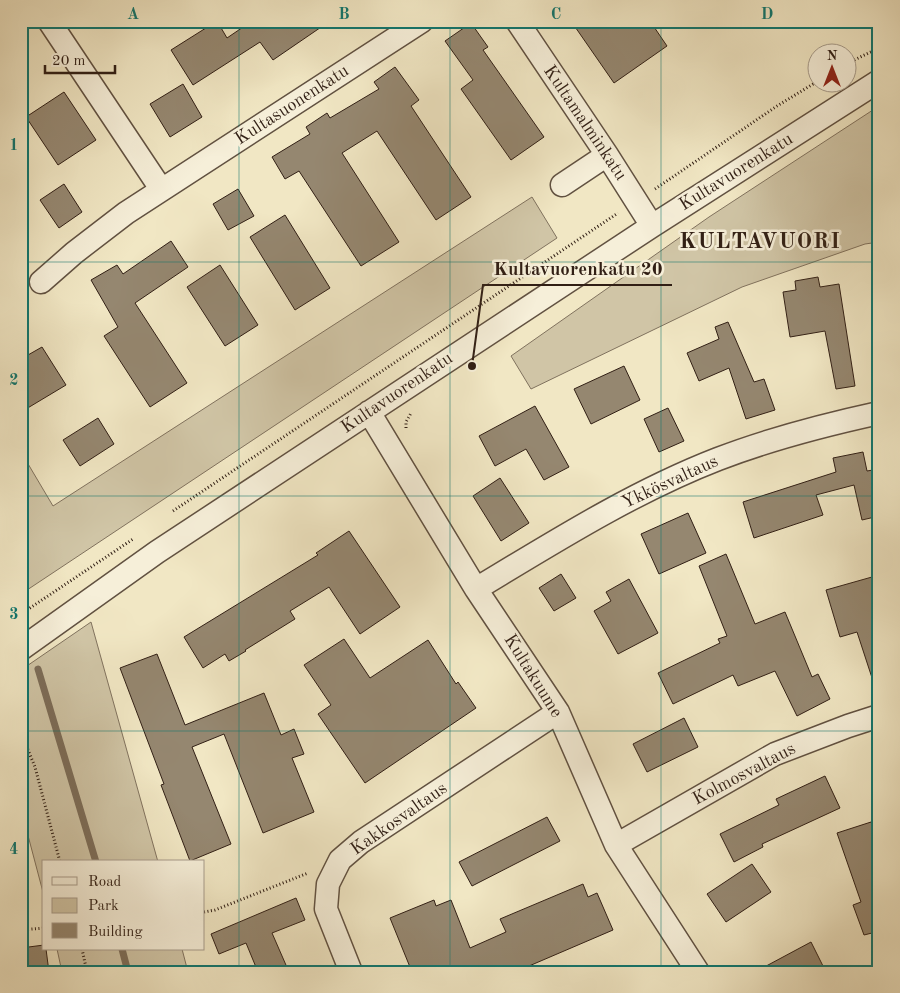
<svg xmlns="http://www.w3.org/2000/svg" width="900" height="993" viewBox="0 0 900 993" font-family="'Old Standard TT',serif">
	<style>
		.green { fill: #d0c5a6; stroke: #80725e }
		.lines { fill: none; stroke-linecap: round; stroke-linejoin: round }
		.stream { stroke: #7d6e5a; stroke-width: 7 }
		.building { fill: #958770; stroke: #311f15 }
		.minor-casing { stroke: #615141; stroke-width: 25 }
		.path { stroke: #311f15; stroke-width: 3; stroke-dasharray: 1 2.5; stroke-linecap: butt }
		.minor { stroke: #f6efd9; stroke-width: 22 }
		.grid { fill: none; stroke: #0f766e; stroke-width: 1; stroke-opacity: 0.55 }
		.labels { text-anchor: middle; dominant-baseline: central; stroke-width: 5; stroke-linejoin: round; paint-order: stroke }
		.street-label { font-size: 18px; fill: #311f15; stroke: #f6efd9 }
		.district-label { font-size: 22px; font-weight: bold; letter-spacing: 1px; fill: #311f15; stroke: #f6efd9 }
		.leader { fill: none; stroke: #311f15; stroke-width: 2 }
		.callout-dot { fill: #311f15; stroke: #f6efd9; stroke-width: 2 }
		.callout-label { font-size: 19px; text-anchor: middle; font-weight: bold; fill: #311f15; stroke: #f6efd9; stroke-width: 5; stroke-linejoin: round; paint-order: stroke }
		.neatline { fill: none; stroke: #0f766e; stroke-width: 2 }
		.grid-label { font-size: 16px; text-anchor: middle; font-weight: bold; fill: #0f766e }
	</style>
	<rect width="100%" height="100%" fill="#f1e7c4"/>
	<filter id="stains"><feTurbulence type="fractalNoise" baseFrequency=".004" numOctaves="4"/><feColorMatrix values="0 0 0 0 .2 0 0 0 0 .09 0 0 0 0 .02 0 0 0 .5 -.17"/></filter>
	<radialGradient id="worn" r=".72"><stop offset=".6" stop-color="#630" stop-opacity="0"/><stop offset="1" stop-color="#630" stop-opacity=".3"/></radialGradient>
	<path class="green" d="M879,106v136l-14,2 -123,43 -211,102 -20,-33 198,-139z
		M532,197l25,41 -536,356v-142l32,54z
		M91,622l67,240h-114v34l-23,-87v-139z
		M57,949h125l6,23h-126z"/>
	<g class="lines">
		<path class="stream" d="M38,669l58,193
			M122,949l6,23"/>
	</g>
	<path class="building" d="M217,21l10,17 25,-17h78l-57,39 -13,-18 -67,43 -22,-35z
		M571,21h79l17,25 -53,37z
		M471,23l17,24 -5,3 61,87 -33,23 -50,-71 12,-9 -28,-39z
		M395,67l24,33 -8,6 60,91 -35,23 -59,-89 -35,22 57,89 -38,24 -62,-95 -14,8 -13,-22 38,-23 -4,-7 21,-14 3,5 49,-29 -5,-7z
		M183,84l19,33 -32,20 -20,-33z
		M64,92l32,48 -38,25 -32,-48z
		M64,184l18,28 -23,16 -19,-28z
		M238,189l16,27 -26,14 -15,-26z
		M285,215l45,73 -35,22 -45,-73z
		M171,241l17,26 -53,36 52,80 -37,24 -46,-71 14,-9 -27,-47 26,-15 6,9z
		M220,265l38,60 -33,21 -38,-59z
		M818,277l2,10 19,-3 16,102 -19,3 -11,-58 -35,6 -7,-45 13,-2 -1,-9z
		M728,322l26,60 10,-3 11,31 -29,9 -17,-51 -30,13 -12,-28 32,-14 -4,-12z
		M42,347l24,38 -45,27v-53z
		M624,366l16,34 -49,24 -17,-35z
		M535,406l34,61 -25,13 -18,-31 -31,17 -16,-30z
		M668,408l16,33 -25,11 -15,-33z
		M98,418l16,26 -34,22 -17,-26z
		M863,452l4,19 12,-2v47l-17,4 -8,-35 -38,10 7,20 -69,23 -11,-36 93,-30 -3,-14z
		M500,478l29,45 -28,18 -28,-45z
		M688,513l18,40 -47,21 -18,-40z
		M349,531l51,76 -40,27 -31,-47 -39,24 5,8 -50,31 1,1 -17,10 -4,-7 -22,14 -19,-31 134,-82 -2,-2z
		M726,554l29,70 30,-12 27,65 6,-3 12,25 -33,17 -22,-45 -37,15 -5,-11 -60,29 -15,-31 62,-30 -2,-4 9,-3 -28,-70z
		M561,574l15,24 -22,13 -15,-23z
		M879,575v112h-4l-18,-55 -17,5 -14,-47z
		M629,579l29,54 -40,21 -24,-43 17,-10 -5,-9z
		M344,639l26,39 58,-38 28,44 2,-2 18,26 -111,75 -47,-69 13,-9 -27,-40z
		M157,654l28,71 79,-32 17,42 13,-6 10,25 -12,4 22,54 -51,21 -39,-99 -32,13 39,97 -41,17 -29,-76 3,-1 -44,-116z
		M684,718l14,29 -51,25 -14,-28z
		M825,776l15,32 -78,36 1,3 -29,15 -14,-28 59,-29 -3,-6z
		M547,817l13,24 -88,45 -13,-24z
		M871,822l8,23v99h-3l-4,-11 -8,2 -11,-30 8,-3 -24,-69z
		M752,864l19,28 -45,30 -19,-28z
		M583,884l5,13 9,-4 16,37 -98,42h-103l-22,-54 44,-18 2,6 15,-6 19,48 36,-16 -6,-13z
		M296,898l9,22 -33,13 17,39h-31l-12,-29 -27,11 -8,-20z
		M811,942l15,30h-71z
		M44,945v4h2l3,23h-28v-24z"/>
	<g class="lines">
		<defs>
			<path id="minor" d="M49,21l112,168
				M517,21l90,134 45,71
				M562,185l45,-30
				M41,282l33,-29 52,-40 296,-192
				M369,412l107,177 82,123 58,133 82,127
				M476,589c78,-47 157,-97 242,-130 52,-20 106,-34 161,-46
				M21,649l136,-97 495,-326 227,-145
				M616,845l159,-91 73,-28 31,-10
				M351,972l-25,-63 2,-25 12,-24 21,-18 197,-130"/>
		</defs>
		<use href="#minor" class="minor-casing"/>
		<path class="path" d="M848,63l31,-15
			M655,189l122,-83 41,-25
			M21,303l6,-6
			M406,428v-6l5,-9
			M173,511l445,-298
			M21,614l112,-75
			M21,733l14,34 25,95
			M204,912l11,-2 93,-37
			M21,930l23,-2
			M82,949l5,23"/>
		<use href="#minor" class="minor"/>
	</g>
	<path class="grid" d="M239,21v951M450,21v951M661,21v951M21,262h858M21,496h858M21,731h858"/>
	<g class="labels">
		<g class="street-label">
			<text transform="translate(292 105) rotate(-33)">Kultasuonenkatu</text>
			<text transform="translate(585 123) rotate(56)">Kultamalminkatu</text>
			<text transform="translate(736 172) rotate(-32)">Kultavuorenkatu</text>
			<text transform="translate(397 393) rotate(-34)">Kultavuorenkatu</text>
			<text transform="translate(670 482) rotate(-25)">Ykkösvaltaus</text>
			<text transform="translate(533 676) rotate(58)">Kultakuume</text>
			<text transform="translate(744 774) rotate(-28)">Kolmosvaltaus</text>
			<text transform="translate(399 819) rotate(-35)">Kakkosvaltaus</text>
		</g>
		<g class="district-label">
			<text x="760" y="242">KULTAVUORI</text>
		</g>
	</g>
	<path class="leader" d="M472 366L483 285H672"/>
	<circle class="callout-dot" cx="472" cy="366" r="5"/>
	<g class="callout-label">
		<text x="578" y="275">Kultavuorenkatu 20</text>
	</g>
	<rect width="900" height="993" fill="none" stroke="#f1e7c4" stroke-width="55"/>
	<rect x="42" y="860" width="162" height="90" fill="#f6efd9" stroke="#a79c8b"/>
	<rect x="52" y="877" width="25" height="8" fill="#f6efd9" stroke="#a79c8b"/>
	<text x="88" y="886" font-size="15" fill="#311f15">Road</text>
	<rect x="52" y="898" width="25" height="15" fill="#d0c5a6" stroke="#a79c8b"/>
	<text x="88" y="910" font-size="15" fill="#311f15">Park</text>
	<rect x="52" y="923" width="25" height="15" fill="#958770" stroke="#a79c8b"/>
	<text x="88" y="936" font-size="15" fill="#311f15">Building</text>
	<g transform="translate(832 68)"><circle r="24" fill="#f6efd9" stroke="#a79c8b"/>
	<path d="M0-4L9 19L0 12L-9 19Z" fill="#8f2418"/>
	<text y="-8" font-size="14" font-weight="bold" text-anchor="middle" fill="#311f15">N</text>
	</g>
	<path d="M45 65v8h70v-8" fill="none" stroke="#311f15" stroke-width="2.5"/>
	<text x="52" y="65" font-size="15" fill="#311f15" stroke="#f6efd9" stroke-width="4" paint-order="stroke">20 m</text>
	<rect x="28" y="28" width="844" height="938" class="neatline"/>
	<g class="grid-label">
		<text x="133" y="19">A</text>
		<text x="344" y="19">B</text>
		<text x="556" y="19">C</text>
		<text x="767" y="19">D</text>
		<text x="14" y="150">1</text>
		<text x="14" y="385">2</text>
		<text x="14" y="619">3</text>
		<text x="14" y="854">4</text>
	</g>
	<rect width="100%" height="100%" filter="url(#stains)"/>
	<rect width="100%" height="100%" fill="url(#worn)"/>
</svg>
